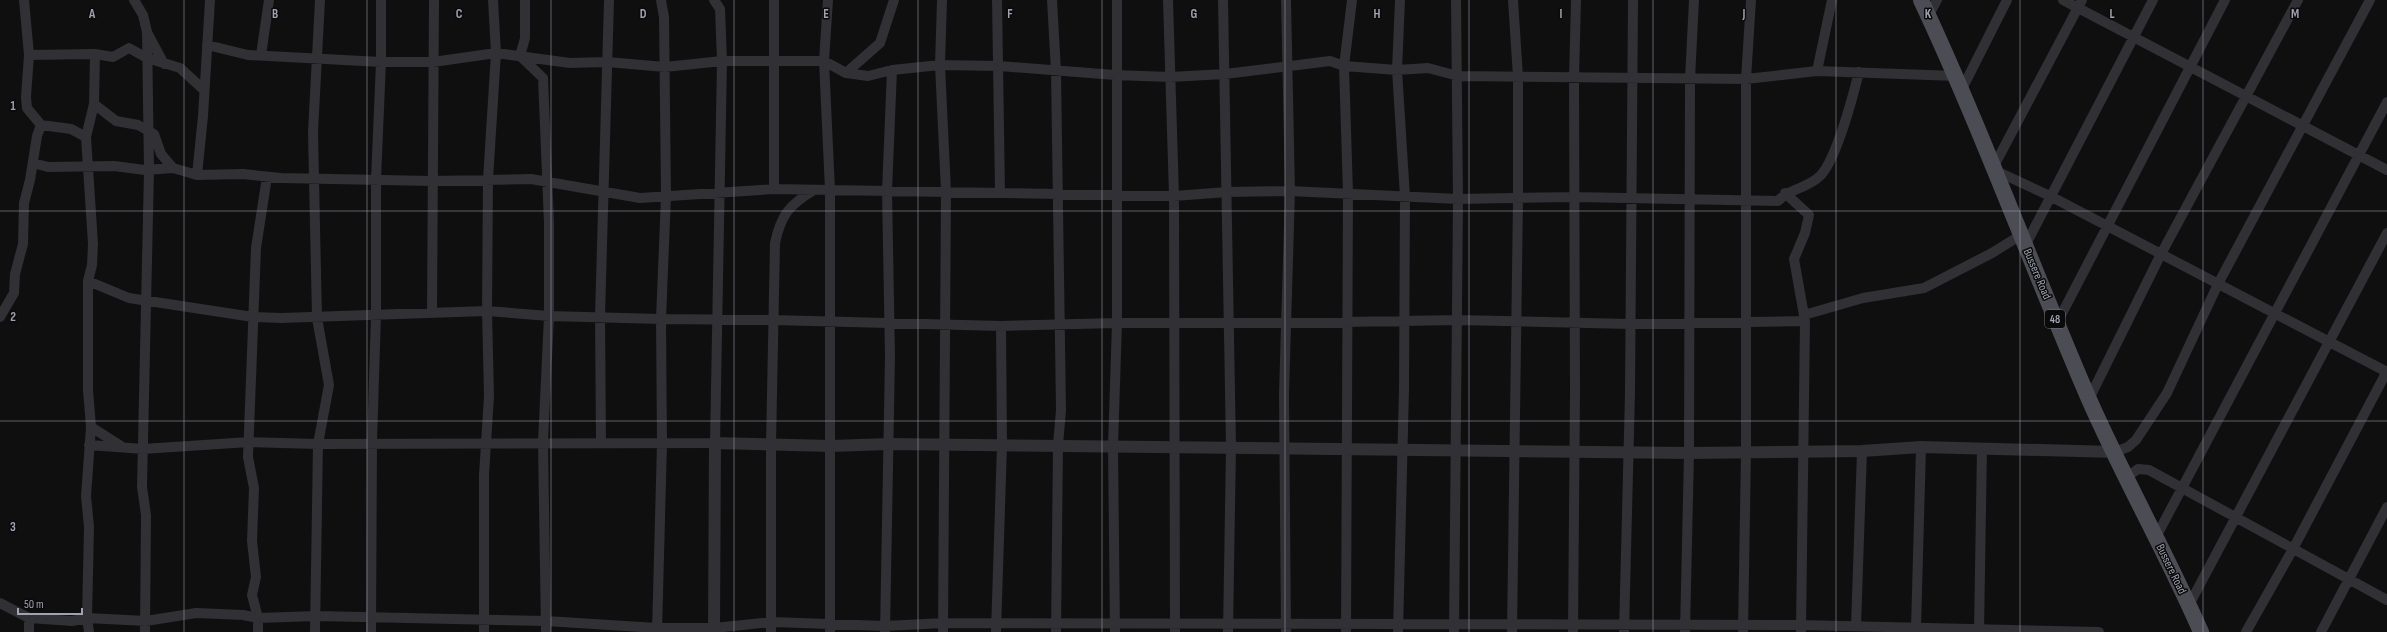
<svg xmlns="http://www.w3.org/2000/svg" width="2387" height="632" viewBox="0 0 2387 632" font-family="'Sofia Sans Condensed',sans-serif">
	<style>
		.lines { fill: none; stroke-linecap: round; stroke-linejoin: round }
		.minor { stroke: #303035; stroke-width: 10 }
		.tertiary { stroke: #303035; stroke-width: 12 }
		.primary { stroke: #4c4d54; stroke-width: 16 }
		.grid { fill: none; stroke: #a0a3b1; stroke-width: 1; stroke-opacity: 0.55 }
		.labels { text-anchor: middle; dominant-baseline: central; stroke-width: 3; stroke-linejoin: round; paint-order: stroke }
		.shield { fill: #0a0a0b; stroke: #73757f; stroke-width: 1 }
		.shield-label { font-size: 11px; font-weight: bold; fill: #a0a3b1 }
		.street-label { font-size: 12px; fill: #a0a3b1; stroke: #0a0a0b }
		.grid-label { font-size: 13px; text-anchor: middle; font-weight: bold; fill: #a0a3b1; stroke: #0a0a0b; stroke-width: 3; stroke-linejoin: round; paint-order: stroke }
	</style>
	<rect width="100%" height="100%" fill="#0f0f10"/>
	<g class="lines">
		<path class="minor" d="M134,0l9,15 4,17 2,138 -7,317 4,28 -1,117
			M525,0v38l-5,18 23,22 6,145v93l-6,126 3,190
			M774,0v189
			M828,0l-4,61 6,129v442
			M942,0l-2,65 6,126 -3,441
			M997,0l3,192
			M1052,0l4,71 5,339 -3,35 -2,187
			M1168,0l6,196 1,436
			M1223,0l8,447 -3,185
			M2063,0l324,170
			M1929,15l8,-15
			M148,34l16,30
			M207,45l41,10 133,7h52l63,-9 74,10 37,-1 58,5 57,-6h102l22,12 22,3 24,-6 48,-5 59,1 116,9 55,2 55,-3 105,-13 14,5 53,4 31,-2 30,8 288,3 71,-8 15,-71
			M29,55l66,-1 18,3 16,-9 18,10 33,10 24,22
			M261,55l8,-55
			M1817,71l139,5
			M846,73l34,-30 14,-43
			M1962,89l45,-89
			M94,104l22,17 22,4 16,9 7,20 12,14
			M41,125l30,4 15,8
			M33,163l15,4 66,-1 31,4 28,-2 24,7 46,-1 38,4 151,3 99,-2 109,19 134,-9 400,7 53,-4 63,-1 168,8 117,-2 203,4c11,-13 29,-12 42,-25 16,-16 33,-80 39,-104
			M1994,166l88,-166
			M1996,171l54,25 337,176
			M197,175l6,-59 7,-116
			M1785,193l24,22 -4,18 -11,26 11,62 -4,310
			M2025,246l128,-246
			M88,281l41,17 124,19 28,1 206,-7 62,5 112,3 112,1 228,6 116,-3h170l171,-3 172,4 175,-3
			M432,312l2,-312
			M1804,315l59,-17 61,-10 68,-35 29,-18
			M0,317l14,-24 1,-19 8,-30 1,-41 6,-23 7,-44 4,-11 -14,-17 -1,-11 3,-42 -5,-55
			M2057,323l168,-323
			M2089,399l72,-145 137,-254
			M91,427l30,19
			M601,442l-1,-126 9,-316
			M89,445l54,4 106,-7 69,2 397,-1 7,-382 -2,-52 -6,-9
			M2115,452l13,-5 8,-7 31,-47 51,-109 152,-284
			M2127,477l11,-8 11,1 238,130
			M2156,537l231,-435
			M0,603l29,15 43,3 15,-3 59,3 50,-8 47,2 15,3 58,-2 230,5 111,7h57l58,-6 113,4 59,-3 857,2 298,7
			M2189,605l198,-372
			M1856,626l6,-175
			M1916,628l5,-181
			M29,632v-14
			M89,632l-2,-14 2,-91 -3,-31 5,-69 -3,-37v-109l4,-16 1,-21 -7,-107 8,-33 1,-50
			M258,632v-14l-6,-23 4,-18 -4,-36 2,-53 -6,-31 8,-209 11,-71
			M315,632l3,-188 11,-59 -12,-67 -4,-186 7,-132
			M371,632l1,-190 4,-128v-135l5,-117v-62
			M484,632v-157l5,-79 -2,-85 1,-132 8,-126 -3,-53
			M657,632l5,-189 -1,-124 5,-123 -2,-179 -3,-17
			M771,632v-188l4,-201c6,-28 14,-38 39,-53
			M885,632l5,-276 -3,-165 5,-121
			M996,632l6,-187 -1,-119
			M1115,632l-2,-186 4,-123v-323
			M1286,632l-2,-238 6,-203 -4,-191
			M1346,632l2,-439 -4,-127 8,-66
			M1398,632l6,-243 1,-192 -8,-127 3,-70
			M1454,632l4,-433 -2,-199
			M1512,632l6,-432v-123l-5,-77
			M1573,632l2,-241 -1,-313 2,-78
			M1624,632l6,-239 3,-393
			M1685,632l4,-179 1,-374 4,-79
			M1743,632l3,-180v-373l5,-79
			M1979,632l3,-184
			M2246,632l47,-83 94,-178
			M2321,632l66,-125"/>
		<path class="tertiary" d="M714,632l1,-189 116,3 58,-2 800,9 173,-2 59,-4 194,5"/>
		<path class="primary" d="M1921,0c61,130 110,265 167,397 35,80 78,155 113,235"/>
	</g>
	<path class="grid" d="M184,0v632M367,0v632M551,0v632M734,0v632M918,0v632M1102,0v632M1285,0v632M1469,0v632M1653,0v632M1836,0v632M2020,0v632M2203,0v632M0,211h2387M0,421h2387"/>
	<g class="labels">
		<rect class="shield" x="2045" y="310" width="20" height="18" rx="3"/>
		<g class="shield-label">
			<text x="2055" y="319">48</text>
		</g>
		<g class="street-label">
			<text transform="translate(2037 274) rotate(67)">Bussere Road</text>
			<text transform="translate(2171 569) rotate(64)">Bussere Road</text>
		</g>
	</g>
	<g class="grid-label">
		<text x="92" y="18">A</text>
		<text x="275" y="18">B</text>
		<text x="459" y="18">C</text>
		<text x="643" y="18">D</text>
		<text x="826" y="18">E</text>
		<text x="1010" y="18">F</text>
		<text x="1194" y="18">G</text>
		<text x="1377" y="18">H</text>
		<text x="1561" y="18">I</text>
		<text x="1744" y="18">J</text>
		<text x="1928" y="18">K</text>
		<text x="2112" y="18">L</text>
		<text x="2295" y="18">M</text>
		<text x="13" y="110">1</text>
		<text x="13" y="321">2</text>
		<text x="13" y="531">3</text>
	</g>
	<path d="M18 608v6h64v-6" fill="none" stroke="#a0a3b1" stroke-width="2"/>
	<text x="24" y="608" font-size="12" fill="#a0a3b1" stroke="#0a0a0b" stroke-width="3" paint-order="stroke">50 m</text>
</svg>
